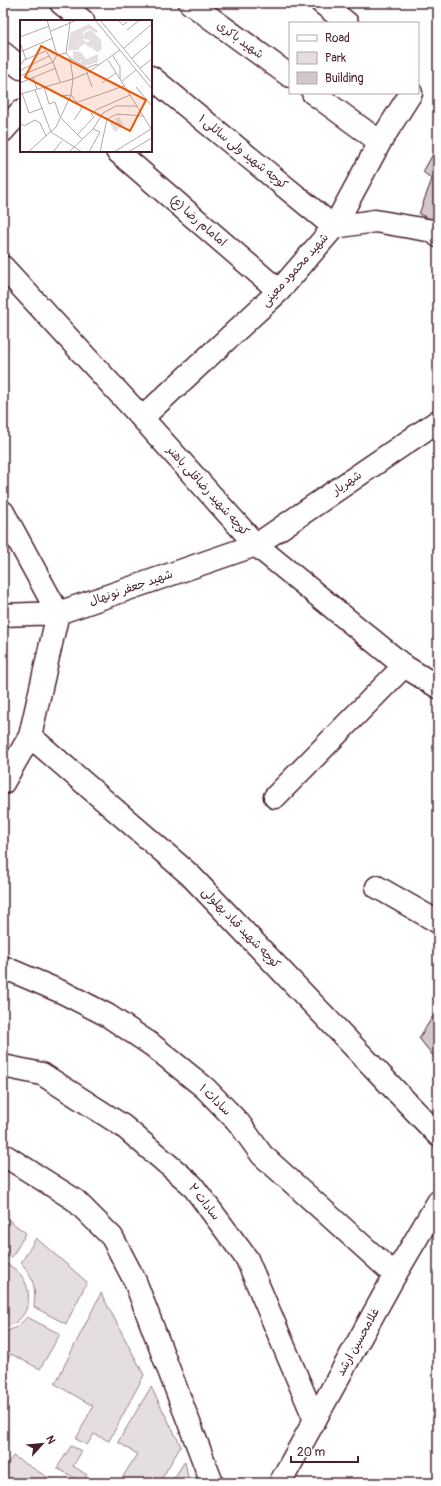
<svg xmlns="http://www.w3.org/2000/svg" width="441" height="1486" viewBox="0 0 441 1486" font-family="Pangolin,'Playpen Sans Arabic',sans-serif">
	<style>
		.green { fill: #e5dee0; stroke: #987e86 }
		.building { fill: #d2c7cb; stroke: #4a1f2b }
		.lines { fill: none; stroke-linecap: round; stroke-linejoin: round }
		.minor-casing { stroke: #4a1f2b; stroke-width: 25 }
		.tertiary-casing { stroke: #4a1f2b; stroke-width: 25 }
		.minor { stroke: #fff; stroke-width: 22 }
		.tertiary { stroke: #fff; stroke-width: 22 }
		.labels { text-anchor: middle; dominant-baseline: central; stroke-width: 4; stroke-linejoin: round; paint-order: stroke }
		.street-label { font-size: 12px; fill: #4a1f2b; stroke: #fff }
		.inset-road { fill: none; stroke: #b7a5aa; stroke-width: 1 }
		.view { fill: #e8590c; fill-opacity: 0.15; stroke: #e8590c; stroke-width: 2 }
		.inset-edge { fill: none; stroke: #4a1f2b; stroke-width: 2 }
	</style>
	<rect width="100%" height="100%" fill="#fff"/>
	<filter id="ink" filterUnits="userSpaceOnUse"><feTurbulence type="fractalNoise" baseFrequency=".025" numOctaves="2"/><feDisplacementMap in="SourceGraphic" scale="8" xChannelSelector="R" yChannelSelector="G"/><feConvolveMatrix kernelMatrix="1 2 1 2 8 2 1 2 1" color-interpolation-filters="sRGB"/></filter>
	<g filter="url(#ink)">
		<path class="green" d="M3,1216l23,17 -14,24 -9,-1z
			M36,1238l51,44 -21,42 -32,-17c2,-19 0,-29 -13,-44z
			M3,1263c33,10 35,57 0,65z
			M101,1293l43,82 -35,66 -15,-7 -7,11 -11,-6 17,-33 -38,-22z
			M27,1317l33,17 -20,35 -29,-15 -8,13v-34l14,-6z
			M151,1387l30,59 -22,37h-40l18,-29 -19,-12z
			M71,1446l11,5 -9,15 14,9 -5,7 -25,-14z
			M13,1456l44,27h-54v-12z
			M185,1461l4,22h-18z"/>
		<path class="building" d="M438,145v70l-8,4 -11,-5 13,-35 -9,-7z
			M437,1010h1v52l-19,-24z"/>
		<g class="lines">
			<defs>
				<path id="minor" d="M61,3l22,18
					M190,3l100,73
					M322,3l25,20
					M3,53l18,15
					M151,77l183,150 41,-6 58,10 5,5
					M313,93l67,49
					M3,131l18,-20
					M117,151l162,140
					M142,418l137,-127 55,-64 46,-85 31,-49
					M3,512l55,101 -28,123 -27,47
					M3,615l55,-2 198,-68 182,-124
					M30,736l160,139 248,260
					M275,797l129,-131
					M377,887l61,35
					M3,967l61,26 43,22 45,30 53,43 34,35 23,32 133,120
					M3,1066l39,8 81,52 69,59 55,74 68,161
					M3,1156l4,1 68,43 37,37 23,44 77,202"/>
				<path id="tertiary" d="M3,267l139,151 114,127 148,121 34,21
					M280,1483l115,-208 43,-73"/>
			</defs>
			<use href="#minor" class="minor-casing"/>
			<use href="#tertiary" class="tertiary-casing"/>
			<use href="#minor" class="minor"/>
			<use href="#tertiary" class="tertiary"/>
		</g>
	</g>
	<g class="labels">
		<g class="street-label">
			<text transform="translate(240 40) rotate(36)">شهید باکری</text>
			<text transform="translate(243 152) rotate(39)">کوچه شهید ولی سائلی ۱</text>
			<text transform="translate(198 221) rotate(41)">امامام رضا (ع)</text>
			<text transform="translate(295 270) rotate(-48)">شهید محمود معینی</text>
			<text transform="translate(347 483) rotate(-34)">شهریار</text>
			<text transform="translate(208 491) rotate(48)">کوچه شهید رضاقلی باهنر</text>
			<text transform="translate(131 588) rotate(-19)">شهید جعفر نونهال</text>
			<text transform="translate(241 928) rotate(46)">کوچه شهید قباد بهلولی</text>
			<text transform="translate(215 1100) rotate(44)">سادات ۱</text>
			<text transform="translate(204 1202) rotate(52)">سادات ۲</text>
			<text transform="translate(358 1342) rotate(-61)">غلامحسین ارشد</text>
		</g>
	</g>
	<g transform="translate(20 20)">
		<rect width="132" height="132" fill="#fff"/>
		<path d="M69,4l9,7 -2,2 -6,-4 -4,1 -6,5 3,-2v9v-2l4,2 -8,6 -2,-9 2,11h-11l2,-17zM71,10l10,10 1,9 -5,3 -4,-3v-4l-1,4 -7,-5 5,-4 -7,-1 1,-6zM53,31l8,1 5,7 12,-5v8l-13,4 -5,-3 2,-4 -3,3 -6,-4zM99,97l2,3 -2,2 3,-1 1,6 -3,2 -2,-2 1,2 -4,3 -3,-4 3,-1h-3l-3,-5 4,-2 2,3 2,-2 -3,-2z" fill="#e5dee0"/>
		<path class="inset-road" d="M27,0l10,35M75,0l57,69M80,0l52,63M98,0l5,5 4,-3M107,10l13,-10M31,11l26,-11M0,17l29,-11M0,22l6,18M104,28l28,-24M0,32l33,-14M46,33l4,-30 -1,-3M93,36l7,11v12M50,38l17,10 10,-4 1,2M112,38l20,-17M88,40l44,70M0,46l4,-6 22,-9 7,11 7,20M120,48l12,-9M1,50l28,-14M67,53l5,14M0,56l33,-14 4,-7 9,-2M13,57l4,12M101,62l15,-12M0,63l36,-15M82,63l14,-10M24,67l5,17 6,-2 5,15 22,22M116,67l16,19M15,70l16,42 31,20M2,73l7,20 14,-5M0,74l53,-15 14,-6 33,-23M40,76l11,-1 11,13 -8,12M58,82l46,-16M0,103l4,3 11,-6 5,3 6,13M57,115l17,-18 -3,-3 7,-5 32,-14M8,132l28,-25 15,-32 2,-16 -3,-21 -4,-5M33,132l9,-11M49,132l24,-23 10,-16 13,-7h21M69,132l11,-20 -7,-3M80,132l7,-33 10,-5 26,2M94,132l37,-23M108,132l24,-14"/>
		<path class="view" d="M21,26l105,54 -16,31 -105,-54z"/>
		<rect width="132" height="132" class="inset-edge"/>
	</g>
	<rect width="441" height="1486" fill="none" stroke="#fff" stroke-width="16"/>
	<rect x="8" y="8" width="425" height="1470" fill="none" stroke="#4a1f2b" stroke-width="1.5" filter="url(#ink)"/>
	<rect x="289" y="22" width="130" height="72" fill="#ffffff" stroke="#b7a5aa"/>
	<rect x="297" y="35" width="20" height="6" fill="#ffffff" stroke="#b7a5aa"/>
	<text x="325" y="42" font-size="12" fill="#4a1f2b">Road</text>
	<rect x="297" y="52" width="20" height="12" fill="#e5dee0" stroke="#b7a5aa"/>
	<text x="325" y="62" font-size="12" fill="#4a1f2b">Park</text>
	<rect x="297" y="72" width="20" height="12" fill="#d2c7cb" stroke="#b7a5aa"/>
	<text x="325" y="82" font-size="12" fill="#4a1f2b">Building</text>
	<g transform="translate(42 1444) rotate(63)" stroke="#ffffff" stroke-width="3" paint-order="stroke">
	<path d="M0-3L7 15L0 10L-7 15Z" fill="#4a1f2b"/>
	<text y="-6" font-size="11" font-weight="bold" text-anchor="middle" fill="#4a1f2b">N</text>
	</g>
	<path d="M291 1456v6h67v-6" fill="none" stroke="#4a1f2b" stroke-width="2"/>
	<text x="297" y="1456" font-size="12" fill="#4a1f2b" stroke="#ffffff" stroke-width="3" paint-order="stroke">20 m</text>
</svg>
